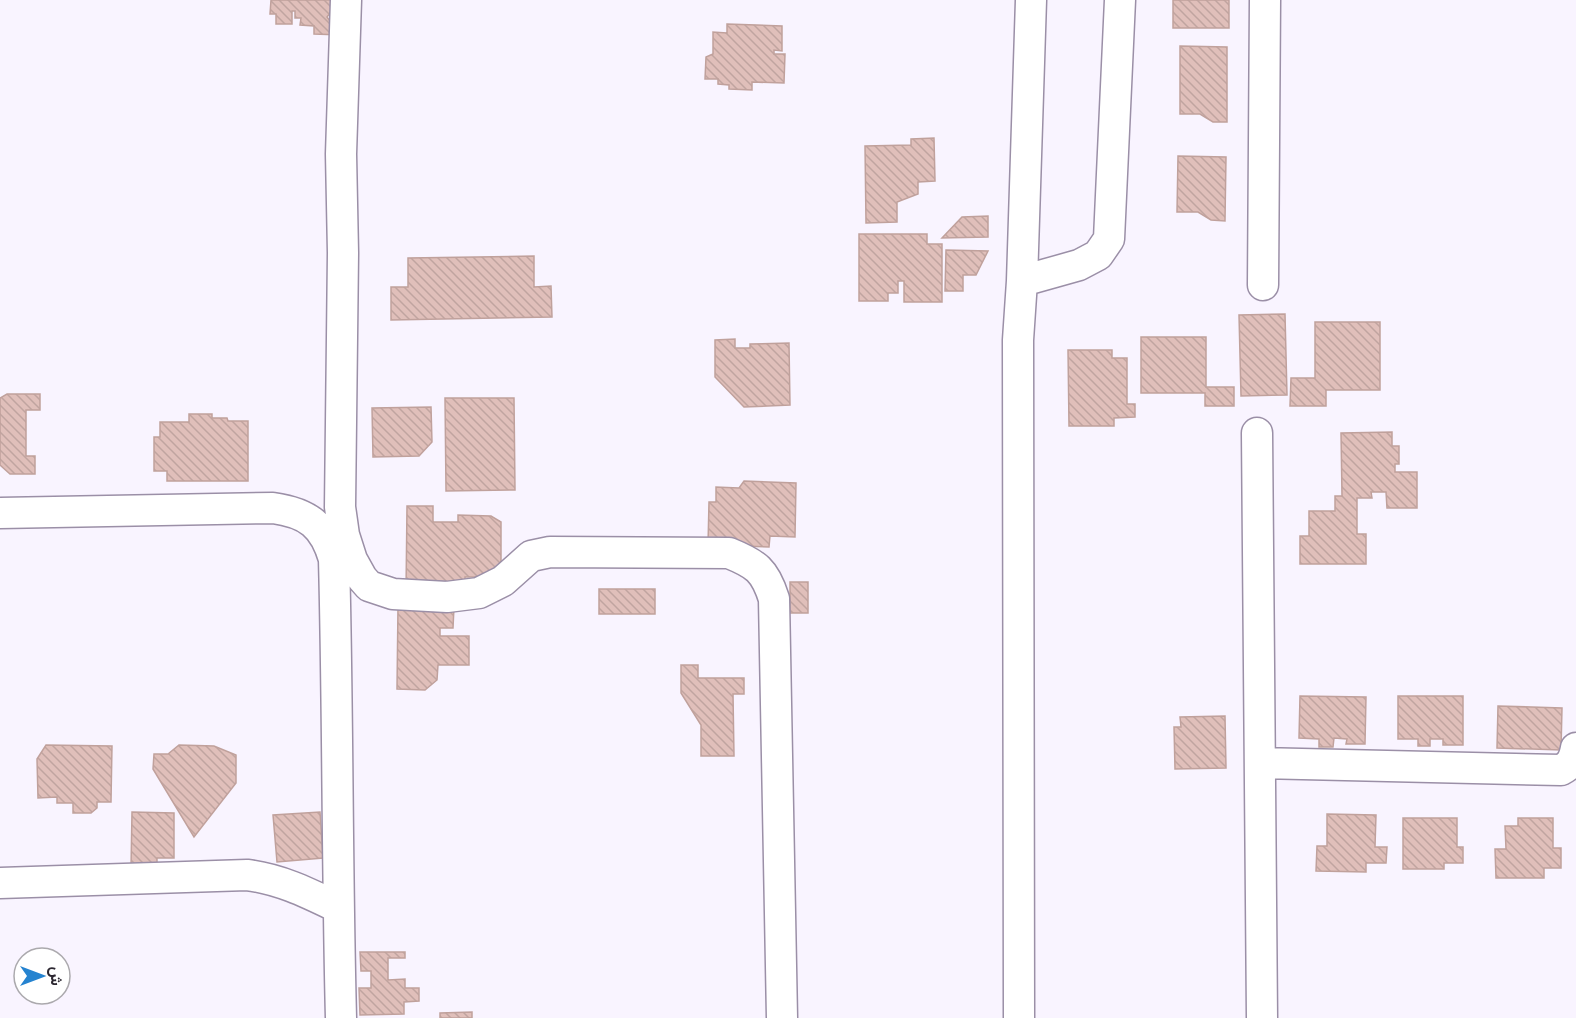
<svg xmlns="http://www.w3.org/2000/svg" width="1576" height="1018" viewBox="0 0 1576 1018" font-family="'Fira Sans Condensed',Vazirmatn,sans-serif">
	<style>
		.building { fill: url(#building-back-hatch); stroke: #c0a19c; stroke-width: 1.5 }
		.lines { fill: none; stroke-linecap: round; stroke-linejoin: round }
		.minor-casing { stroke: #9b8fa7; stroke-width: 33 }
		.minor { stroke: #fff; stroke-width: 30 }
	</style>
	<defs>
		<pattern id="building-back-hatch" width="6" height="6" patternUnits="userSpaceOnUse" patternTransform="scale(1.5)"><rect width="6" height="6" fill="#e0bfba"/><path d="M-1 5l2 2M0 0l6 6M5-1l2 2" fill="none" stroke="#c0a4a0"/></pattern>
	</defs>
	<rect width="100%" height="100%" fill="#f9f4ff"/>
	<path class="building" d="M271,0h69l-13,17 13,18 -26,-1v-8l-14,-1 1,-7h-6v-7h-3v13h-16v-10h-6z
		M1173,0h56v28h-56z
		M727,24l55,2v25l-8,-1v4h11l-1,29 -32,-1v8l-23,-1v-4l-11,-1v-5h-13l1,-22 7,-3v-22l14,1z
		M1180,46l47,1v75h-14l-13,-8h-20z
		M934,138l1,43 -17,1v12l-21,8v20l-31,1 -1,-77 46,-1v-6z
		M1178,156l48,1 -1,64 -14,-1 -13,-8h-21z
		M988,216v21l-46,1 20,-21z
		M859,234h68v10h15v58h-38v-21h-6v12h-10v8h-29z
		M946,250l42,1 -12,24h-13v16h-18z
		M534,256v31l17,-1 1,31 -161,3v-33h17v-29z
		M1285,314l2,81 -46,1 -2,-81z
		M1315,322h65v68h-54v16h-36l1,-28h24z
		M1141,337h65v50h28v19h-29v-13h-64z
		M735,339v9h15v-4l39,-1 1,62 -46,2 -29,-30v-37z
		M1068,350h44v8h15v46h8v13l-21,1v8h-45z
		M7,394h33v16h-14v46h9v18h-25l-10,-9v-67z
		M445,398h69l1,92 -69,1z
		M431,407l1,35 -13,14 -46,1 -1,-49z
		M189,414h23v4h15l1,3h20v60h-81v-10h-13v-34h6v-15h29z
		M1392,432v14h7v18h-4v8h22v36h-30l-1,-16h-15l1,6h-15v36h9v30h-66v-28h9v-25h26v-15h7l-1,-63z
		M744,481l52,2 -1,54 -25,-1 -1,11 -61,-2 1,-43h7v-15l23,1z
		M407,506h26v16h25v-7l33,1 10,6v55h-36v15l-59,-1z
		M790,582h18v31h-18z
		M599,589h56v25h-56z
		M398,606l56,1 -1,21h-13v8h29v29h-31l-1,15 -12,10 -28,-1z
		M681,665h17v13h46v16h-11l1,62h-33v-31l-20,-32z
		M1300,696l66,1 -1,47h-19l1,-5 -13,-1 -1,9h-14v-8l-20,-1z
		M1398,696h65v49h-20v-6h-13v7h-12v-7h-20z
		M1498,706l64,2 -1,42 -64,-2z
		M1225,716l1,52 -51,1 -1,-42h7l-1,-10z
		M46,745l66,1 -1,56h-14v6l-6,5h-18v-10h-16v-6l-19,1 -1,-39z
		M179,745l35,1 22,9v28l-42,54 -41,-68 1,-15h14z
		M132,812l42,1v45h-17v10h-26z
		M320,812l3,46 -46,4 -4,-47z
		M1327,814l49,1 -1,32h12l-1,16h-20v9l-50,-1 1,-25h10z
		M1403,818h54v29h6v16h-19v6h-41z
		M1518,818h35v30h8v20h-17v10h-48l-1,-29h11l-1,-23h13z
		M360,952h45v6h-17v22l17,-1v9h14v13l-15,1v12l-44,1 -1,-27h12v-17h-10z
		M472,1012v6h-32v-5z"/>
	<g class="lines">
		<defs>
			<path id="minor" d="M346,0l-5,154 2,99 -3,254 4,28 8,25 10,18 7,8 24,8 54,3 32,-4 24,-12 28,-25 19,-4 179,1c27,11 36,17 45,46l8,419
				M1022,281l9,-281
				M1263,285l2,-285
				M1257,433l5,585
				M0,513l273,-5c35,5 51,17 61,51 4,153 3,306 7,459
				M1261,763l300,7c10,-5 13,-11 15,-22
				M0,883l247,-8c33,4 61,18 90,32
				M1019,1018l-1,-678 4,-59 57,-16 19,-10 11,-16 11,-239"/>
		</defs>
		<use href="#minor" class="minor-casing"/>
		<use href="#minor" class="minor"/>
	</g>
	<g transform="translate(42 976) rotate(90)"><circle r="28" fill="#ffffff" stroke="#aba9ad" stroke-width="1.5"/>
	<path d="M0-4.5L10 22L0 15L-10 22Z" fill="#2583d0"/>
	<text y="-9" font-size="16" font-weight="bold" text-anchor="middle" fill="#2c2731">ش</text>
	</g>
</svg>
